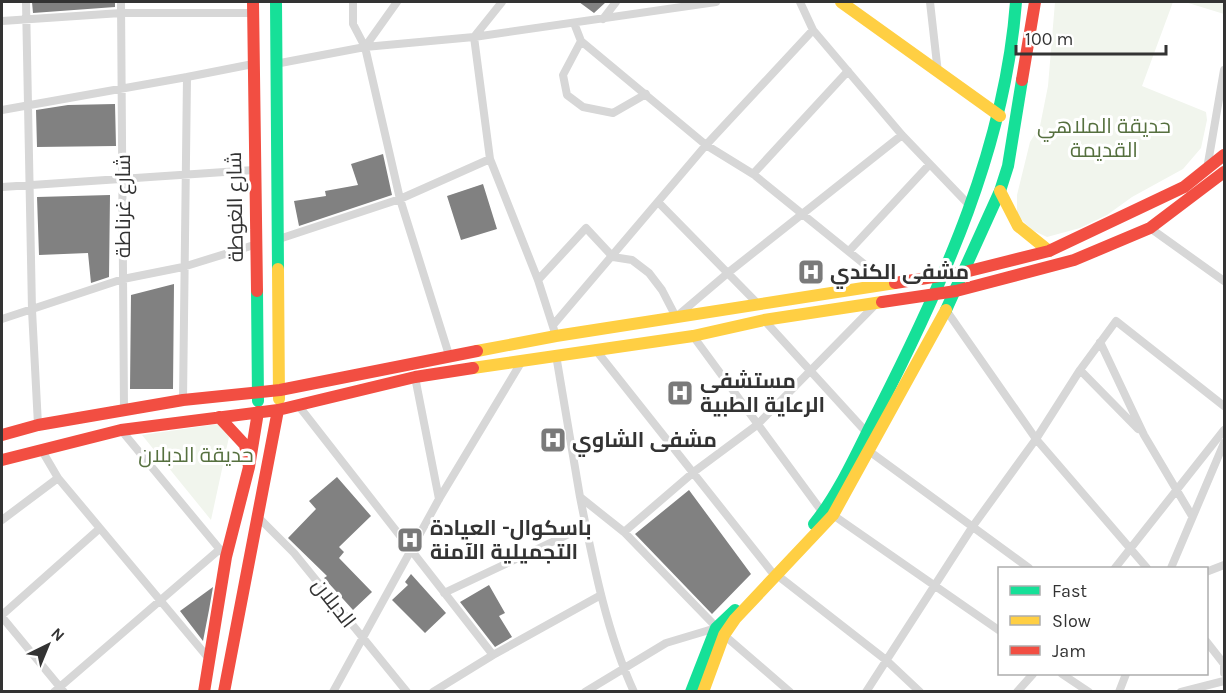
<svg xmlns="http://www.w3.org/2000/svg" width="1226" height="693" viewBox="0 0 1226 693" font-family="Karla,Cairo,sans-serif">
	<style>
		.green { fill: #f1f5ed }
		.building { fill: #818181 }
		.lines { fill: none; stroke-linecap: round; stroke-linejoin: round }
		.street { stroke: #d7d7d7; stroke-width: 8 }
		.fast { stroke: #16e098; stroke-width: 12 }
		.slow { stroke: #ffcf43; stroke-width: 12 }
		.jam { stroke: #f24e42; stroke-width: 12 }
		.labels { text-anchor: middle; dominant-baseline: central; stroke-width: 6; stroke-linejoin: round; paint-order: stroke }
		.park-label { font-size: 21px; fill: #56703f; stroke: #fff }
		.street-label { font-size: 21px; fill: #333; stroke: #fff }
		.poi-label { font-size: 21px; font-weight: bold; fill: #333; stroke: #fff; text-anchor: start }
	</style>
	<rect width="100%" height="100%" fill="#fff"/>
	<path class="green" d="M1055,2h118l-31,84 64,26 1,8 -6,28 -18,21 -51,28 -25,18 -27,13 -33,9 -15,-7 -15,-15v-20l13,-53 10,-16 8,-40z
		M1185,2h39v12z
		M218,424l11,13 -18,83 -69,-85z"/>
	<path class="building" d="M32,2h83v5l-82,6z
		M579,2h27l-12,11z
		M115,104l1,42 -79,1 -1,-37 32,-5z
		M383,154l9,41 -93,31 -5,-25 32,-5 -1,-5 33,-6 -7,-21z
		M483,184l14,45 -36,11 -14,-44z
		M110,195l-1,82 -18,6 -3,-30 -49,2 -2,-58z
		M174,284l-1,105h-43l1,-94z
		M337,477l34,39 -32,31 5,5 -5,6 33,34 -19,18 -29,-32 3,-2 -39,-38 28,-29 -7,-8z
		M689,490l62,84 -39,40 -77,-80z
		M411,574l35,39 -21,20 -33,-33 16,-15 -3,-3z
		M489,585l16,28 -6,3 13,21 -17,10 -35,-45z
		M213,587l-4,23 -6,31 -23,-30z"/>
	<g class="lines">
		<path class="street" d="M26,2l6,308 6,115
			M121,2l3,408
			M353,2v22l12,23
			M397,2l-32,45 35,152 49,156
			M502,2l-28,35 242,-35
			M800,2l13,28 89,105 69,72
			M930,2l8,71
			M603,19l13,-17
			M2,21l119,-8h132
			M574,23l7,18 125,104 47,29 137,111
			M581,41l-18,34 4,20 16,12 30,6 33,-19
			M275,64l90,-17 109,-10 16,122
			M2,110l185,-33
			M1207,169l17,-99
			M753,174l95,-103
			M2,187l252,-17
			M658,202l101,103
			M1150,228l74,53
			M279,239l121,-40 90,-40 48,121 18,56
			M849,251l80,-86
			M538,280l48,-52 27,29 19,3 17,13 13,17 14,27 53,-45 173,-137
			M946,310l90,129 111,129
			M2,319l121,-40 60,-12 71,-22
			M764,320l104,114
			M554,324l152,-179 107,-115
			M693,336l130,177
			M1100,342l44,93 48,81
			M595,349l176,222
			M556,355l24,142 44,35 100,103 66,57
			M1080,370l58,59
			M415,377l24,122
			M183,400l4,-323 66,-13
			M298,405l195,250
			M121,430l101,122
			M41,449l17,29 152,182
			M869,451l160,117
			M580,497c13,65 26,134 54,195
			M833,515l167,116
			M258,517l36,36 113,139
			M2,520l56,-42
			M624,532l71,-61 62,-46 120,-122
			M1115,568l109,-138
			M1171,568l53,-125
			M1206,572l18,-7
			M777,575l109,85 34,32
			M444,593l142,-67
			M2,615l97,-86
			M2,617l62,75
			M1206,641l18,23v9
			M1062,674l27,18
			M54,692l166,-143
			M333,692l106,-193 83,-138
			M433,692l60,-37 108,-60
			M585,692l81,-49 50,-15
			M866,692l107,-166 63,-87 44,-69 36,-49 108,85
			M1017,692l16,-18
			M1119,692l7,-18
			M1181,692l43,-11"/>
		<path class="fast" d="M276,2l2,267
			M257,291l1,110
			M946,310l54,-119 8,-25 14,-86
			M814,524c27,-33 45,-77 65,-115 65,-128 126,-262 137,-407
			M691,692l25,-64 19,-18"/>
		<path class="slow" d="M841,2l159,114
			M1000,191l18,35 31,25
			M278,269l1,130
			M477,351l79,-15 339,-53
			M473,368l220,-32 71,-16 118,-18
			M703,692l21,-57 11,-16 98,-104 113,-205"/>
		<path class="jam" d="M253,2l4,289
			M1022,80l13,-78
			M895,283l70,-11 84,-21 135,-64 40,-32
			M882,302l74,-11 118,-31 76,-32 74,-56
			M219,417l26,28 4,22
			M2,435l36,-10 145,-25 97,-10 197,-39
			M2,460l119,-30 157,-20 137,-33 58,-9
			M204,692l22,-135 23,-90 9,-55
			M224,692l54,-282"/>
	</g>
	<defs>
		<symbol id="hospital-square" viewBox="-11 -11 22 22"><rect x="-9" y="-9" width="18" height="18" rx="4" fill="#7a7a7a" stroke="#fff"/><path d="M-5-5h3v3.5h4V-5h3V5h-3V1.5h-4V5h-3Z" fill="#fff"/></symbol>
	</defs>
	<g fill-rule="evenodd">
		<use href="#hospital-square" x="796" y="257" width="30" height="30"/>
		<use href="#hospital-square" x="665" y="378" width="30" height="30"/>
		<use href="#hospital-square" x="538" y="425" width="30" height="30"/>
		<use href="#hospital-square" x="395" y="525" width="30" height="30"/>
	</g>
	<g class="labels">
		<g class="park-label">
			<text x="1104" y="126">حديقة الملاهي<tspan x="1104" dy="24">القديمة</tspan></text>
			<text x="196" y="455">حديقة الدبلان</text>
		</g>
		<g class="street-label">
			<text transform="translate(123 206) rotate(-90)">شارع غرناطة</text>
			<text transform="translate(235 207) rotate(-91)">شارع الغوطة</text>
			<text transform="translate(334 603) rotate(52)">الدبلان</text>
		</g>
		<g class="poi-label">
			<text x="830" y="272">مشفى الكندي</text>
			<text x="700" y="381">مستشفى<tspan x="700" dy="24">الرعاية الطبية</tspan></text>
			<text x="572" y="440">مشفى الشاوي</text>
			<text x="430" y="528">باسكوال- العيادة<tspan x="430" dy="24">التجميلية الآمنة</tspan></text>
		</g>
	</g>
	<rect width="1226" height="693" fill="none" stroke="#333333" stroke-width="6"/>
	<rect x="998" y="567" width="210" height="108" fill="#ffffff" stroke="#adadad" stroke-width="1.5"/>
	<rect x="1010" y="586" width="30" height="9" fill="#16e098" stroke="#adadad" stroke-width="1.5"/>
	<text x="1052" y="597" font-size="18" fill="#333333">Fast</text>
	<rect x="1010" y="616" width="30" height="9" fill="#ffcf43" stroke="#adadad" stroke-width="1.5"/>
	<text x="1052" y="627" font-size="18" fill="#333333">Slow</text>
	<rect x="1010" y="646" width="30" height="9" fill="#f24e42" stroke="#adadad" stroke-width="1.5"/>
	<text x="1052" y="657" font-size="18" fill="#333333">Jam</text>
	<g transform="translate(48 645) rotate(43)" stroke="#ffffff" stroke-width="4.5" paint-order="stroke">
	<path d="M0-4.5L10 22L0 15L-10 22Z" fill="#333333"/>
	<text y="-9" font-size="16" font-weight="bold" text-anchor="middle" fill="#333333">N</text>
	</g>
	<path d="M1016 45v9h150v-9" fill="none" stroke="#333333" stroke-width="3"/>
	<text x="1025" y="45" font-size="18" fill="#333333" stroke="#ffffff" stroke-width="4.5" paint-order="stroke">100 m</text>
</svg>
